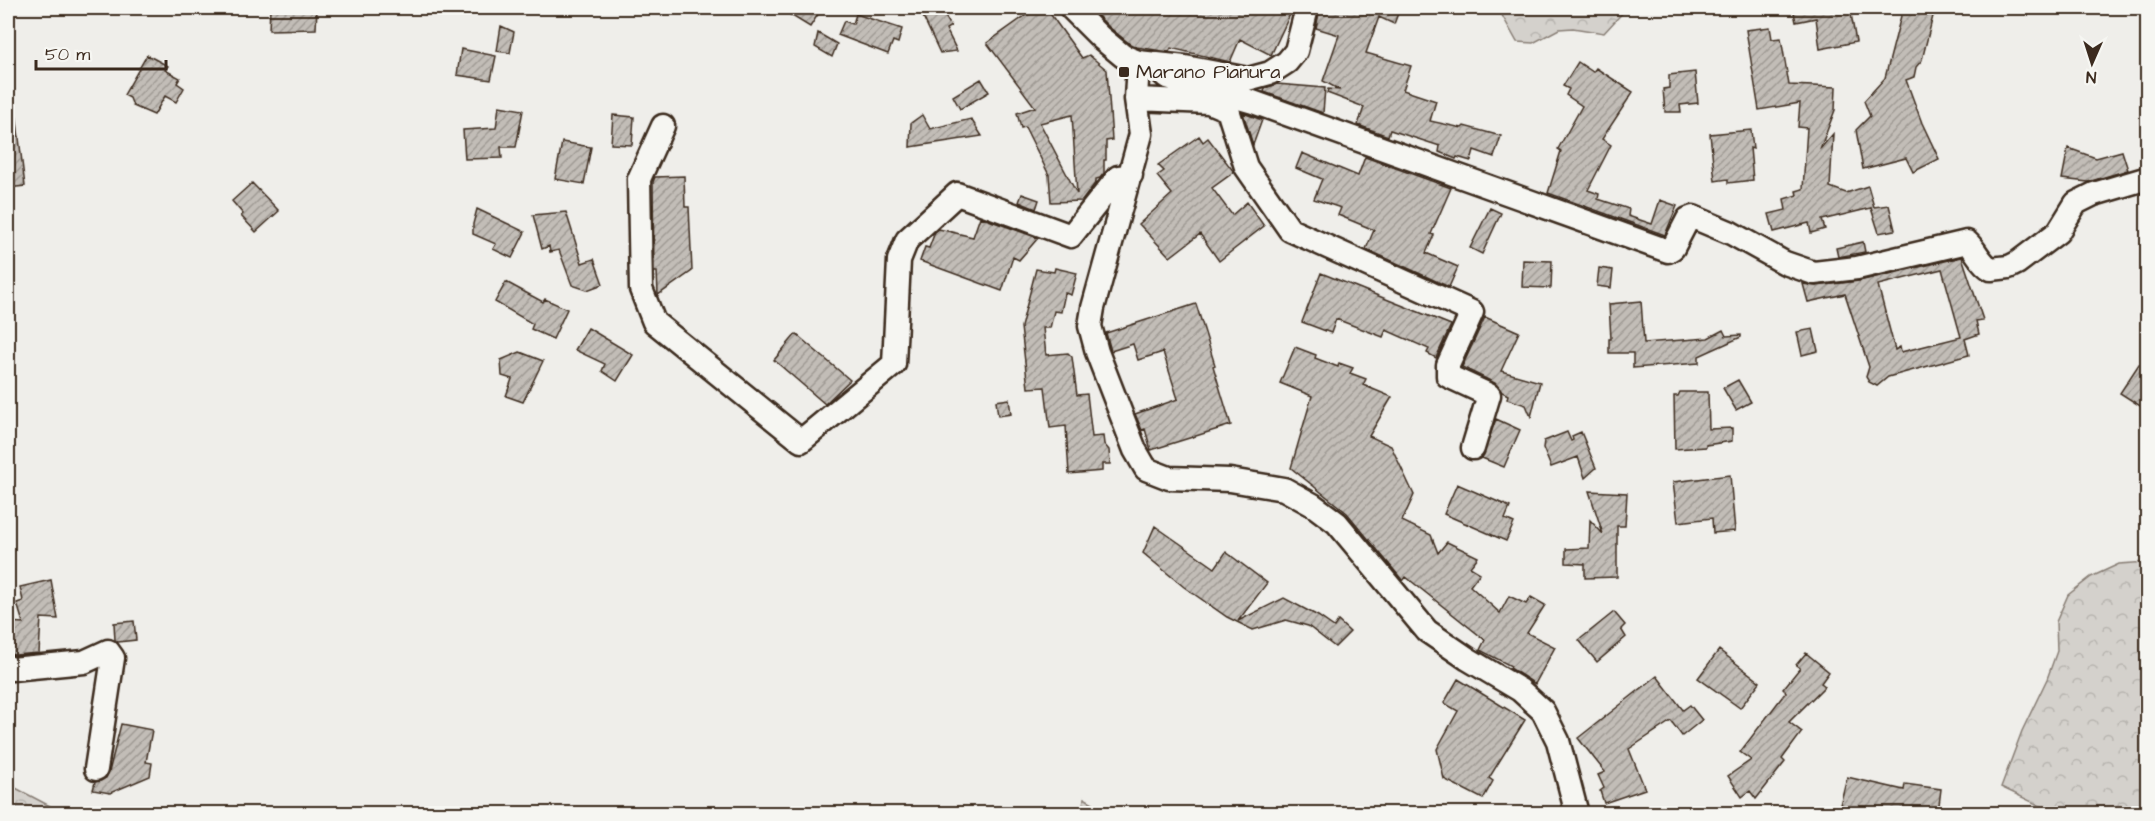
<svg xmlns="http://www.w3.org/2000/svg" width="2155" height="821" viewBox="0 0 2155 821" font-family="'Architects Daughter',sans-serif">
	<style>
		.grass { fill: url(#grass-dots); stroke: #887e75; stroke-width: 1.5 }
		.forest { fill: url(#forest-crowns); stroke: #887e75; stroke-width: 1.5 }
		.building { fill: url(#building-hatch); stroke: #3b2a1e; stroke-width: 1.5; fill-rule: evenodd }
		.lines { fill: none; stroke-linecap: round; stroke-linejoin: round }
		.minor-casing { stroke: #3b2a1e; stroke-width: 27 }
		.minor { stroke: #f6f6f2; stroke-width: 22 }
		.poi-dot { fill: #3b2a1e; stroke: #f6f6f2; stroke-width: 2 }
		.labels { text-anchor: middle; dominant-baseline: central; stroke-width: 6; stroke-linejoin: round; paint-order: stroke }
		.poi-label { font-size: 20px; fill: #3b2a1e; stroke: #f6f6f2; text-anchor: start }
	</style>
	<defs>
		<pattern id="grass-dots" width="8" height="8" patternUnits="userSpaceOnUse" patternTransform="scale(1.5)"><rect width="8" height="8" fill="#d4d1cc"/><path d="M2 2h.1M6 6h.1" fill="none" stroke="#b7b4af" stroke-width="1.8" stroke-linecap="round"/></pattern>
		<pattern id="forest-crowns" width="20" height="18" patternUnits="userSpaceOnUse" patternTransform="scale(1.5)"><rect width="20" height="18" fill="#d4d1cc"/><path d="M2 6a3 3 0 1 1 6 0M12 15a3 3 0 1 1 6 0" fill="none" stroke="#b7b4af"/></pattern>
		<pattern id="building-hatch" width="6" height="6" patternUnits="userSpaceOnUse" patternTransform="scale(1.5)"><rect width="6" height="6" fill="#c2bdb7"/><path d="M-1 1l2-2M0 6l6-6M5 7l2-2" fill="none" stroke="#9f9a94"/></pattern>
	</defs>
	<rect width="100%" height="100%" fill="#efeeea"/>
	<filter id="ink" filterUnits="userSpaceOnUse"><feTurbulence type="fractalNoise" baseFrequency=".0167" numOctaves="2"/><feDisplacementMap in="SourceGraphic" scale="12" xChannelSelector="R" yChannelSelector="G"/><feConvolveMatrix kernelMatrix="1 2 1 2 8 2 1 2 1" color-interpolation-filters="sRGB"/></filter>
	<g filter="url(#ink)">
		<path class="grass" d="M1084,798l27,15h-29z"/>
		<path class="forest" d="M1498,8h129l-23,25 -31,-5 -14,1 -26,14 -16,-1z
			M2147,562v251h-92l-54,-26 21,-56 25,-52 10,-28 -1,-29 12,-27 23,-18 28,-13z
			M8,784l55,29h-55z"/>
		<path class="building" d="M270,8h47l-1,21 -47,1z
			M779,8h43l-12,19z
			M919,8h21l11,18 -5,3 11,22 -17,2z
			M1036,8h10l36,50 7,-3 18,15 5,70 -6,1v19h-2v13l-4,5 -4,1v3l-14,19 -31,1 -2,-27 -24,-48 -4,1 -4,-15 18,-6 -48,-64zM1072,115l5,79 -37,-71z
			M1090,8h203l-22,47 -31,-16 -10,23 -59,-14 -2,4 -33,-5 -6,-3 -21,-17z
			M1320,8h80l-6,16 -15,-7 -13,36 45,13 -8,24 33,11 -6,20 32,7 2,-2 37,10 -7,21 -20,-7 -3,11 -14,-4 -1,2 -17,-7 1,-6 -50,-16 -2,6 -30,-11 6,-18 -37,-14 1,-4 12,1 -17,-9 16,-46 -23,-7z
			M1793,8h57l6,34 -36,7 -4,-31 -20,4z
			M1903,8h32l-13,52 -6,7 -2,10 -8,3 16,43 17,36 -26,13 -7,-14 -43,11 -7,-39 14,-14 -6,-15 21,-23z
			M856,14l46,15 -4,14 -5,-2 -5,13 -50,-19 6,-14 9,3z
			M501,26l13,6 -4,21 -13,-2z
			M1770,27l2,12 9,-1 8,47 47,2 -1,23 -15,39 13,-15 -3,53 16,6 22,-7 6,21 15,-2 6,25 -16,3 -8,-25 -49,12 3,9 -14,4 -2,-10 -35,9 -5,-18 17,-4 -2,-11 13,-4 -1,-4 7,-2 4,-61 -9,-1 2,-24 -41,7 -13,-80z
			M818,33l19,11 -5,13 -17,-10z
			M461,49l35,7 -5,24 -34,-5z
			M147,55l21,11 -3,4 15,8 -3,5 7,5 -8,14 -11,-6 -11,19 -21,-9 -3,-8 -6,-3z
			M1578,62l15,10 3,-4 37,24 -31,47 9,6 -23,45 11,4 -1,5 31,10 -1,7 24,8 8,-24 17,6 -12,29 -117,-42 13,-42 -3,-2 24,-43 -16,-11 3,-6 -6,-3z
			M1695,72l3,31 -18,2 1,7h-16l-2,-23 6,-1v-13z
			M981,79l8,13 -29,17 -7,-13z
			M1277,84l48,4 -2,25 -59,-21 1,-4z
			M499,106l24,4 -7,37h-15l1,11 -37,1 -2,-29 33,-2z
			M1243,113l19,7 -9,25z
			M8,114h8l9,72 -17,2z
			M613,115l21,2 -2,28 -21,-1z
			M922,115l8,14 41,-10 11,17 -72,11 1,-24z
			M1751,130l2,19 -3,-1 3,32 -25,3v-4l-13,2 -5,-47z
			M1199,136l4,6 5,-4 26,34 -22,16 20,27 15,-13 17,24 -45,35 -19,-27 -30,23 -31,-33 33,-30 -15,-18 7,-5 -6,-6z
			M562,142l29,5 -7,37 -29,-5z
			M2068,148l28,10 26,-7 6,19 -40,12 -26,-3z
			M1302,153l56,23 7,-19 86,31 -20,46 3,1 -8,18 32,14 -9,20 -83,-38 8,-19 -36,-15 3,-7 -27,-9 8,-20 -26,-11z
			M684,176l1,31h4l3,64 -34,24 -1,-23h-3l-1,-90 2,-5z
			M252,183l27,28 -23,21 -15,-16 2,-2 -11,-13z
			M1022,194l17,6 -3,9 -17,-7z
			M1490,208l11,5 -19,41 -12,-6z
			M477,209l48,23 -13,26 -19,-9 3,-5 -23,-10v-10z
			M566,212l16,51 12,-4 9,25 -16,6 -15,-5 -13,-35 -9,2 -1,-6 -7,3 -9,-34z
			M980,217l58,21 -19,22 -6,-3 -11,34 -82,-30 5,-14 4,1 6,-16 4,-3 34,8z
			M1863,242l2,10 -27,5 -2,-9z
			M1962,257l21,63 -7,1 3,13 -14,5 4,16 -81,22 -11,9 -8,-4 -3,-5 3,-10 -24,-73 -37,8 -5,-18 13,2 43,-5zM1942,269l19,68 -60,15 -1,-5 -5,3 -17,-65z
			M1523,260l29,1 -1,27 -29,-1z
			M1055,268l22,5 -6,22 -6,-2 -4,19 -7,-1 -4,17h-7l3,27 22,-2 4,4 5,38 10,-1 5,43 11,-1 1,8 5,6 1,14h-8v7l-33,3 -3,-48 -16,2 -5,-41 -17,1 -7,-61 15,-58 18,3z
			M1599,268l14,2 -2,18 -14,-2z
			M1321,273l130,52 -15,33 -9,-5 2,-4 -43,-19 -3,7 -47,-18 -5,14 -29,-11z
			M506,282l37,20 2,-3 22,10 -14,30 -22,-10 2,-5 -38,-22z
			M1641,301l3,42 64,-5 15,-8 3,6 15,-1v2l-42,19v7l-66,5v-15h-24v-14h2l-2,-35z
			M1196,304l19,61 -2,1 18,59 -80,25 -6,-21 -3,1 -7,-16 43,-15 -15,-47 -25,8 -5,-16 -22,7 -5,-18z
			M1485,317l34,15 -18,39 39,11 -9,35 -5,-12 -19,-6 1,-4 -6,-3 -7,-9 -33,-16z
			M588,328l45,27 -16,26 -15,-10 3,-7 -30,-14z
			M1813,329l5,22 -16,4 -5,-23z
			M796,334l54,46 -25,24 -51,-44z
			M1295,347l21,8 -1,3 23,9 1,-4 14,5 -3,5 16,6 -3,6 29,12 -23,39 22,10 23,49 -12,26 29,14 7,18 9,-11 31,15 -8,10 10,6 -10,13 30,27 9,-17 17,8 5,-7 14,8 -18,28 28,14 -20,37 -25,-16 1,-2 -31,-16 5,-10 -79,-63 -3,4 -56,-68 -56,-45 21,-72 -32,-13z
			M520,352l23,9 -20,41 -17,-6 6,-17 -10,-3 -1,-16z
			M2139,364l9,6v41l-28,-18z
			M1738,380l13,22 -15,8 -13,-22z
			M1680,392h28l1,37 23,-1v13l-26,4v2l-31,2 -1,-53h4z
			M1009,399l2,15 -13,2 -2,-15z
			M1496,419l24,11 -16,37 -22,-9z
			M1567,432l4,9 2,-1 -1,-4 9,-4 15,36 -11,10 -7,-21 -27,10 -8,-19 1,-7z
			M1730,475l5,56 -22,2 -1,-15 -34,4 -5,-40z
			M1457,484l53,23 -5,12 9,4 -8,18 -62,-27z
			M1589,491l38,2 -2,33h-8v51l-32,1v-14l-19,-1v-14l23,-1 1,-28 13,14z
			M1155,526l60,42 11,-16 41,31 -29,38 46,-23 34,18 16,11 4,-6 12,11 -15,15 -27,-21 -22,-6 -33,10 -26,-13 -43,-30 -41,-34z
			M51,580l7,39 -17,-1 -2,35 -24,2 -7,-1v-32l15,1 -6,-20 6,-2 -3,-14z
			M1614,612l11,13 -4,4 5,8 -29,25 -18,-22z
			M134,621l2,19 -18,2 -3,-2 -1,-17z
			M1719,650l41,32 -20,26 -42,-30z
			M1806,653l23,19 -8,11 4,3 -36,36 13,10 -20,27 3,3 -29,37 -6,-8 -8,6 -14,-21 23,-16 -11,-8 46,-60 -3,-3 17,-21 -4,-3z
			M1657,676l26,34 7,-5 12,15 -20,16 -11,-15 -42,28 16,40 -41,14 -4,-12 4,-3 -6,-13 7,-3 -27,-34z
			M1458,679l67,41 -36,58 4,3 -10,18 -39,-20 -7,-30 21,-38 -14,-8z
			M121,724l31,6 -6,32 6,1 -2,13 -40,17 -17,-3 2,-8 11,-4 3,-6z
			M1847,777l57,13 1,-6 36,5 -3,24h-56l-42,-8z"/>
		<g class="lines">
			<defs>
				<path id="minor" d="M1071,8l29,29 23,19 15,6 47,5 63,12 22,-6 17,-11 9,-11 11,-43
					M1138,62l-2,37 5,35 -48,174 -3,18 7,26 38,98 11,19 23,9 61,2 54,9 29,16 24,18 90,108 41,28 52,31 23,21 15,30 19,73
					M1151,64l16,13 86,25 415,149 5,-3 15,-29 5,-2 38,16 54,30 29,10 43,-5 110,-26c11,10 12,20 24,27l18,-2 8,-4 41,-31 18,-29 18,-9 54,-16
					M1136,99l73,3 19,8 18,57 44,63 182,82 -24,53v11l41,19 -16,53
					M663,126l-24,53 2,110 13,33 147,119 93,-77 5,-104 8,-20 50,-46 114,42 47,-59 13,-2
					M8,667l4,2 72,-7 24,-11 5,7 -17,111"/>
			</defs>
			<use href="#minor" class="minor-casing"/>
			<use href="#minor" class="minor"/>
		</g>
	</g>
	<rect class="poi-dot" x="1118" y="66" width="12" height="12" rx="3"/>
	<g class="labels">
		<g class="poi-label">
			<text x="1136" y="72">Marano Pianura</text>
		</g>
	</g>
	<rect width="2155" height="821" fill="none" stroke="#f6f6f2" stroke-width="30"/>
	<rect x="15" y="15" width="2125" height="791" fill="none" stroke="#3b2a1e" stroke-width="2" filter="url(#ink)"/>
	<g transform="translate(2092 63) rotate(183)" stroke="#f6f6f2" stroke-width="4.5" paint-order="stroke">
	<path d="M0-4.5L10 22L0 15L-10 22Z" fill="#3b2a1e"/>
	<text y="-9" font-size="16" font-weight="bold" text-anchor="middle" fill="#3b2a1e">N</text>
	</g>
	<path d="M36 60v9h130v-9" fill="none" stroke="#3b2a1e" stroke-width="3"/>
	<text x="45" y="60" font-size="18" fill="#3b2a1e" stroke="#f6f6f2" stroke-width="4.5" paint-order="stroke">50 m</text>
</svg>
